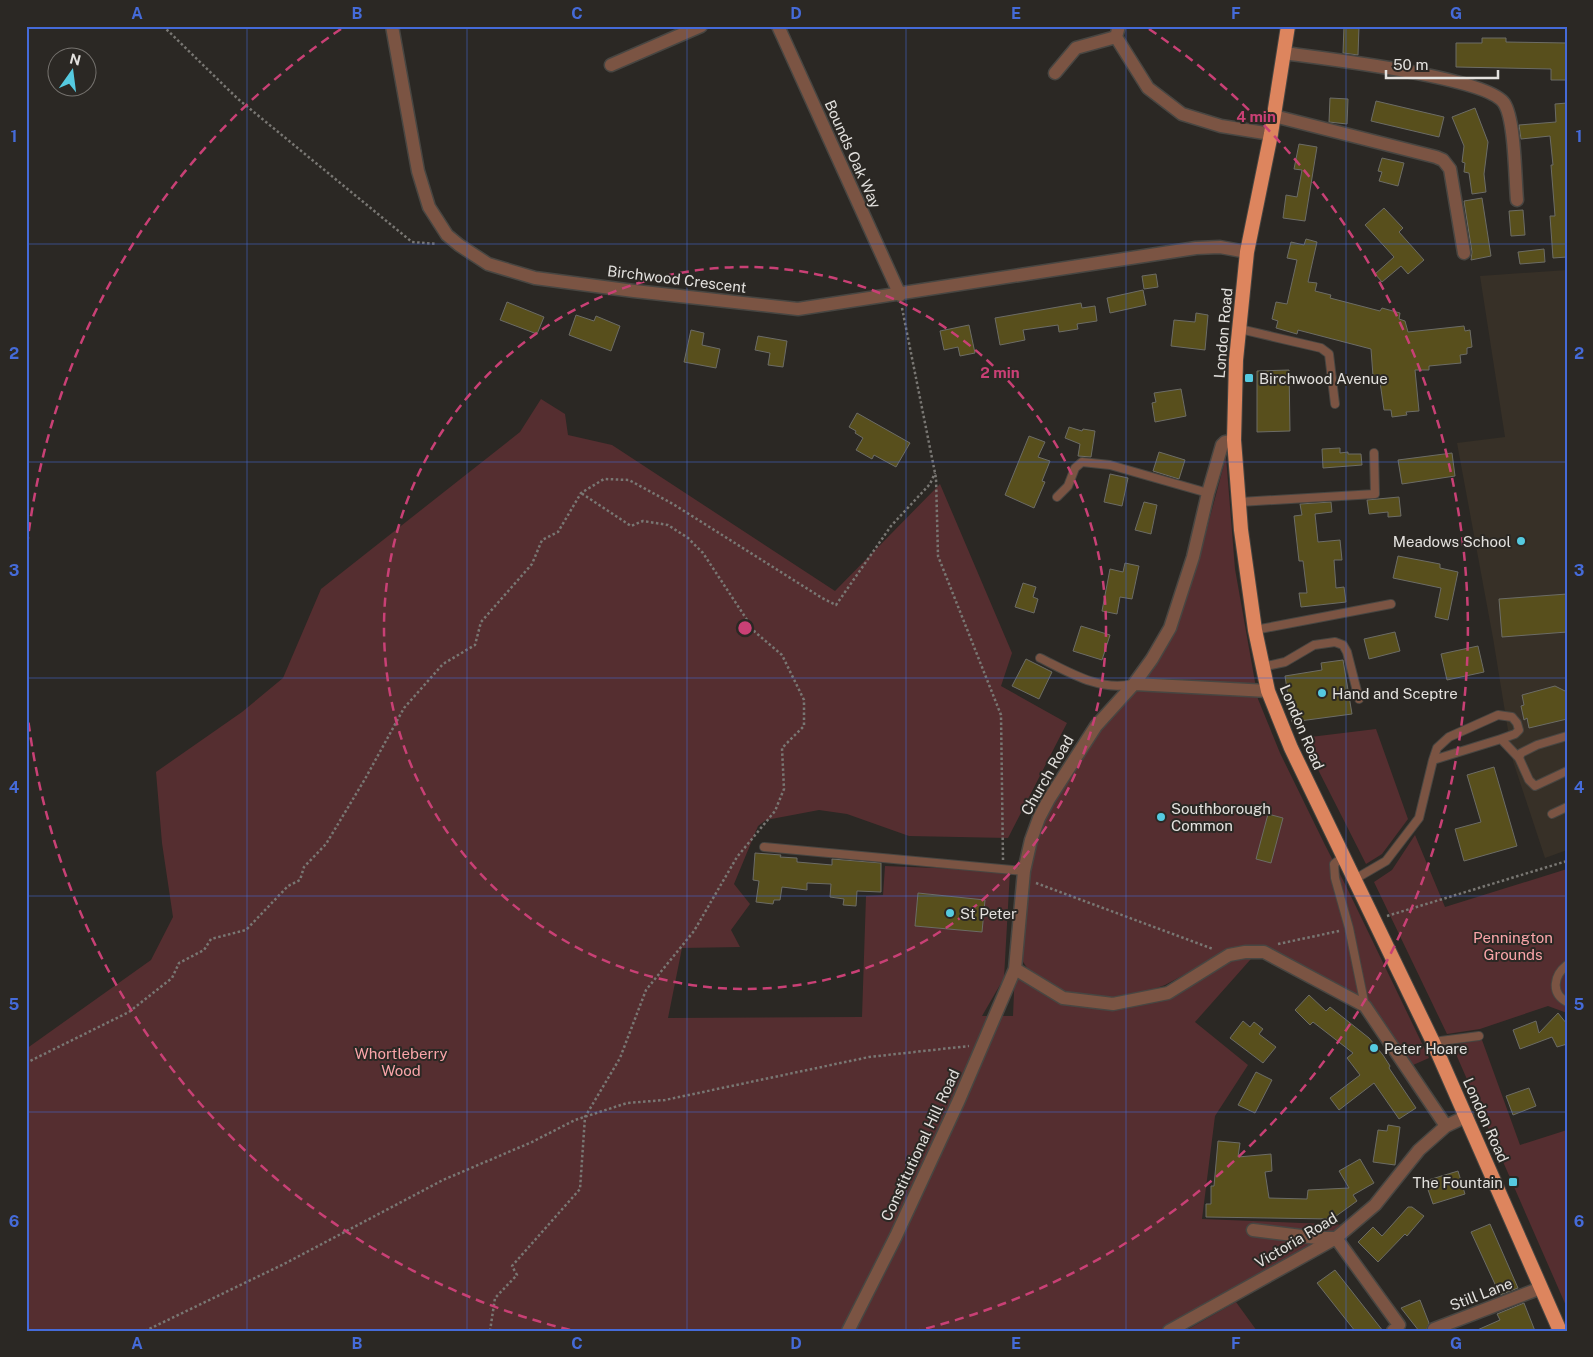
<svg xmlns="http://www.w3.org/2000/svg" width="1593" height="1357" viewBox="0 0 1593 1357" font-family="'Public Sans',sans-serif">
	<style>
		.built { fill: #373027 }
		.green { fill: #552e30; fill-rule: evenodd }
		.building { fill: #584f1c; stroke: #6c6c66 }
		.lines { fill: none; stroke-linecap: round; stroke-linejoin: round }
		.service-casing { stroke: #484642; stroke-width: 10 }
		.minor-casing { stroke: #484642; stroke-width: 15 }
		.trunk-casing { stroke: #484642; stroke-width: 16 }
		.path { stroke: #797773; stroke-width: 2.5; stroke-dasharray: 2.5 2.5; stroke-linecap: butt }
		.service { stroke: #7b5443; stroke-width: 8 }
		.minor { stroke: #7b5443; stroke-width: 12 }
		.trunk { stroke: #dd855e; stroke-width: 14 }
		.grid { fill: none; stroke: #456bd9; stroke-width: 1; stroke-opacity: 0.55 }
		.ring { fill: none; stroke: #c94075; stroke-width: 2.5; stroke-dasharray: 9 6 }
		.poi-dot { fill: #55cae0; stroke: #2b2824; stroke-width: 2 }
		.labels { text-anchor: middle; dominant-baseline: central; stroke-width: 4; stroke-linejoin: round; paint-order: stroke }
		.street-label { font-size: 15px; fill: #e3e1de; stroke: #2b2824 }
		.poi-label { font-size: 15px; fill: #e3e1de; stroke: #2b2824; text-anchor: start }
		.park-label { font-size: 15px; fill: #faa5a9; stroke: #2b2824 }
		.centre { fill: #c94075; stroke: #2b2824; stroke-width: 2.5 }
		.ring-label { font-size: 15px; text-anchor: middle; font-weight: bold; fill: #c94075; stroke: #2b2824; stroke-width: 4; stroke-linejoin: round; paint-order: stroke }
		.neatline { fill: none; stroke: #456bd9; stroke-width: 2 }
		.grid-label { font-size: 16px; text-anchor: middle; font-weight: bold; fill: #456bd9 }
	</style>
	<rect width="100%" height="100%" fill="#2b2824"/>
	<path class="built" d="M1567,270v580l-22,8 -32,-97 -20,-123 -36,-195 48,-6 -25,-161z"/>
	<path class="green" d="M541,399l24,15 3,21 44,10 223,146 105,-107 72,169 -11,33 66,37 -59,115 -99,-2 -62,-22 -28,-4 -53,10 -8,6 -24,58 16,20 -19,26 9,17 -58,1 -14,70 194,-1 4,-121 17,-1 2,-29 125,5 -6,107 -22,38h31l2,-47 48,29 50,6 56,-13 60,-36 29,-4 -63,71 53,43 -33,51 -13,103 150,6 -183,106h-1143v-282l125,-89 22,-43 -11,-74 -6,-71 86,-60 41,-34 38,-89 199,-157zM918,893l67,7 -3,32 -67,-6z
		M1226,457l9,112 23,130 22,54 45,92 21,41 83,172 -16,7 -42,-59 -113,-58 -37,7 -56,30 -33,12 -18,3 -58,-9 -24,-15 -10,-16 5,-80 11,-49 28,-50 28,-43 59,-68 20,-36 29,-87z
		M1376,729l32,90 -26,35 -16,10 -64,-126z
		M1415,835l30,72 122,-38v144l-19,-7 -68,23 -33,5 -73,-152 18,-12z
		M1482,1040l38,105 47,-15v178l-115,-263z
		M1236,1302l21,29h-72z"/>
	<path class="building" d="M1344,26h15l-1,29 -15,-2z
		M1482,38h24v4l61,1v37h-16v-11l-95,-2v-24h26z
		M1330,98l18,1 -1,25 -18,-2z
		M1376,101l68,16 -5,20 -68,-16z
		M1567,103v154l-14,1 -3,-42h5l-4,-51h2l-3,-29 -29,3 -2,-14 37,-3 -1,-18z
		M1475,108l13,34 -4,32 2,18 -14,2 -3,-21 -5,-1 1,-9 -3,-1 2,-16 -12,-29z
		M1299,144l18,3 -12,74 -22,-3 3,-23 11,2 5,-27 -8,-1z
		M1382,158l22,5 -6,23 -19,-5 3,-9 -4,-1z
		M1482,198l9,58 -20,4 1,-8 -8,-51z
		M1384,208l19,20 -4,4 25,28 -16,14 -7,-8 -19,16 -7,-8 19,-17 -29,-32z
		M1523,210l2,25 -14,1 -2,-25z
		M1306,239l11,3 -9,40 9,1 -2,8 16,4 -1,3 50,13 2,-3 18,5 -1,6 6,2 3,11 56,-6 1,5 5,-1 2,17 -5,1v6l-7,1 1,8 -32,3v4h-14l4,41 -13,1 1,3 -15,2 -1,-7h-7l-5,-35 -6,1 -2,-27 -73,-19 -1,4 -21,-6 2,-7 -6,-2 4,-17 11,2 10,-44 -10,-2 4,-16 13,3z
		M1544,249l1,13 -25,2 -2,-12z
		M1156,274l2,13 -14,2 -2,-13z
		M1143,290l3,15 -36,8 -3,-15z
		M507,302l37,15 -7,17 -37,-14z
		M1081,303l1,5 13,-2 2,15 -20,3 1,5 -19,3 -1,-7 -35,5 2,10 -25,5 -5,-27z
		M1196,313l12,2 -3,35 -34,-4 3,-26 21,2z
		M576,315l18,6 2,-5 24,10 -9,25 -42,-16z
		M969,325l6,28 -15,3 -2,-9 -14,3 -4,-19z
		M691,330l13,3 -2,12 18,4 -4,19 -32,-6z
		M758,336l29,5 -4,26 -15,-2 2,-12 -15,-3z
		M1289,370l1,61 -33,1v-61z
		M1181,389l5,27 -31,6 -3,-19 4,-1 -2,-9z
		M857,413l53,30 -14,24 -22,-12 -2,4 -16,-9 7,-12 -8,-5 1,-2 -7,-4z
		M1069,427l13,4 1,-2 12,2 -4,26 -13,-1 2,-12 -15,-6z
		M1029,436l16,6 -7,15 12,4 -8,20 3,1 -11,26 -29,-13z
		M1340,448v5l8,-1v2h13l1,11 -39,3 -1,-19z
		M1159,452l26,8 -6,19 -26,-8z
		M1452,453l3,23 -53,8 -4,-24z
		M1110,474l18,4 -6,28 -18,-4z
		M1399,497l2,19 -13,1v-5l-19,2 -2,-14z
		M1144,502l13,3 -6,29 -16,-4z
		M1331,502l1,10 -17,2 3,28 22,-2 2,20h-8l2,28 8,-1 2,15 -45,5 -2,-14h8l-4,-32h-4l-5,-45 8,-1 -2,-11z
		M1398,556l42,8v4l18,4 -10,48 -13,-3 6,-29 -48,-10z
		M1125,563l14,3 -7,33 -12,-2 -3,17 -15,-3 8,-42 13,3z
		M1023,583l13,4 -3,10 5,2 -4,14 -19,-6z
		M1567,594v38l-65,5 -3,-38z
		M1081,626l29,9 -8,25 -29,-9z
		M1395,632l5,19 -31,8 -5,-20z
		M1478,646l6,26 -37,8 -6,-26z
		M1026,659l26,13 -13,27 -27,-13z
		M1343,660l9,54 -60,8 -7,-46 37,-6 -1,-7z
		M1555,686l12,6v27l-38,9 -2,-10 -3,2 -3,-14 3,-1 -2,-10z
		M1494,767l23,79 -53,15 -9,-32 26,-7 -14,-47z
		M1268,814l15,4 -12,45 -15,-4z
		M755,853l26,2 -1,2 17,1v4l35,3v-6l49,4v29l-24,-1 -1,15 -13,-1 1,-6 -14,-2 1,-13 -24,-1v7l-25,-3 -2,13h-6l-1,4 -17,-2 3,-21 -6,-1z
		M918,893l67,7 -3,32 -67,-6z
		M1309,995l17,16 4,-4 39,31 14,17 7,11 -1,2 27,40 -17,11 -25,-36 -35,27 -9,-12 30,-23 -13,-17 6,-5 -40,-31 -3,3 -15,-15z
		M1558,1013l9,11v20l-10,3 -5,-10 -32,12 -7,-19 23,-9 3,12z
		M1243,1021l7,6 4,-5 9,7 -4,5 17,13 -13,16 -33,-25z
		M1256,1072l16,8 -17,33 -17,-8z
		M1529,1088l7,18 -23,9 -7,-19z
		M1388,1125l12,2 -5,38 -22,-3 5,-32 9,1z
		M1218,1141l22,2 -2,14 33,-3 1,17 -7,1 4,26 38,1 1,-9 41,-2 -10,-17 21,-12 14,24 -21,12 4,6 -25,18 -126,-2v-13h5v-18h3z
		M1458,1171l7,23 -32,10 -8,-23z
		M1408,1207h4l12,9 -17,20 -2,-2 -27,28 -20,-20 15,-15 9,9z
		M1490,1224l28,64 -18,7 -29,-63z
		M1335,1270l48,61h-28l-38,-48z
		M1420,1300l9,23 -3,8h-7l-18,-23z
		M1524,1303l11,28h-60l25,-11 -3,-6z"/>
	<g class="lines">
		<defs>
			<path id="service" d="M1240,329l81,19 8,6 6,50
				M1057,497l11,-11 7,-18 7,-6 28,3 98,28
				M1240,502l135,-8 -1,-41
				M1255,630l136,-26
				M1040,658c27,13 60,34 92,26
				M1262,667l23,-5 29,-17 21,-3 8,3 4,7 12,47
				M1519,758l2,-5 16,-8 30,-9
				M1433,760l4,-12 12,-11 49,-22 14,2 5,6 2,7 -4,4 -14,5
				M1552,814l15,-7
				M764,847l260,24
				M1343,857l-9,7 1,14 14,50 16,78
				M1355,879l31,-18 33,-43 14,-58 68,-21 18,19 10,22 6,6 32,-15
				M1567,965c-13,10 -17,28 0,37
				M1433,1042l46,-6"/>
			<path id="minor" d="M392,26l26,145 11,36 18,28 12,10 29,19 47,14 99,13 164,18 398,-61 24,-1 27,5
				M778,26l122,269
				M1116,37l32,51 34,26 39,12 50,8
				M1284,53c37,5 203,24 220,50 11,16 11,75 13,97
				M611,65l90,-39
				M1055,73l21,-25 40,-11 3,-11
				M1274,116l162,41 7,3 7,9 14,84
				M1134,684l134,7
				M1015,969l48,29 50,6 55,-11 61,-38 16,-3h19l101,54 81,120
				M1253,1230l65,8h18l63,87 -6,6
				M848,1331l48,-95 63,-136 56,-131 9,-98 7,-31 8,-22 10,-19 47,-73 38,-42 18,-25 18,-31 23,-71 15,-64 14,-48 3,-3 9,-2
				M1169,1331l167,-93 39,-33 44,-55 27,-24 21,-10
				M1435,1331l-1,-2 107,-41"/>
			<path id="trunk" d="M1288,26l-17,108 -24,118 -11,108 -2,80 7,90 14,100 13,61 23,57 142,294 127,289"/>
		</defs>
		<use href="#service" class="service-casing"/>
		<use href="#minor" class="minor-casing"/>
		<use href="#trunk" class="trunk-casing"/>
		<path class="path" d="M163,26l75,73 174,143 25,2
			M902,308l34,170 2,78 63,159 2,145
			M1036,883l177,66
			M1387,916l180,-55
			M1278,944l61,-13
			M26,1063l103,-51 43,-34 7,-15 25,-13 7,-11 35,-9 42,-44 12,-6 4,-13 22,-23 39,-65 39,-71 39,-44 32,-19 6,-23 51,-58 10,-24 16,-8 23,-39 23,-14 25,1 44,24 149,94 14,7 55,-79 39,-42 5,-11
			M145,1331l139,-67 159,-84 89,-38 43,-22 52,-17 38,-3 204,-43 100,-11
			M490,1331l5,-33 22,-23 -5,-9 68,-77 5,-72 35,-59 26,-68 48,-59 43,-74 38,-46 9,-22 -2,-41 22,-22v-26l-22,-45 -27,-23 -52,-79 -15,-15 -20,-13 -25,-4 -12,5 -50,-33"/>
		<use href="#service" class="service"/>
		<use href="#minor" class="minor"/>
		<use href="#trunk" class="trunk"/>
	</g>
	<path class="grid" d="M247,26v1305M467,26v1305M687,26v1305M906,26v1305M1126,26v1305M1346,26v1305M26,244h1541M26,462h1541M26,678h1541M26,896h1541M26,1112h1541"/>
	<g class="ring">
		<circle cx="745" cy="628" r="361"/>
		<path d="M570 1330A723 723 0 0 1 27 710M27 546A723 723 0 0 1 341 29M1149 29A723 723 0 0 1 920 1330"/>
	</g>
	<g class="poi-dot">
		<rect x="1244" y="373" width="10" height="10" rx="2.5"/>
		<circle cx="1521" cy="541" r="5"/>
		<circle cx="1322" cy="693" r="5"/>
		<circle cx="1161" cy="817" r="5"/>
		<circle cx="950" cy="913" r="5"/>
		<circle cx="1374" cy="1048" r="5"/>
		<rect x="1508" y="1177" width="10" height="10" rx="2.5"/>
	</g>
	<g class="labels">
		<g class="street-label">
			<text transform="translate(853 154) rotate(66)">Bounds Oak Way</text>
			<text transform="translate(677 279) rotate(7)">Birchwood Crescent</text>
			<text transform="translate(1223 333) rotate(-85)">London Road</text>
			<text transform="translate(1302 727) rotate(67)">London Road</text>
			<text transform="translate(1047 775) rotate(-60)">Church Road</text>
			<text transform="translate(1486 1120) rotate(66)">London Road</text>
			<text transform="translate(920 1145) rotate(-65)">Constitutional Hill Road</text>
			<text transform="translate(1296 1240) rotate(-31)">Victoria Road</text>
			<text transform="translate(1481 1294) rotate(-21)">Still Lane</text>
		</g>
		<g class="poi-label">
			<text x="1259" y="378">Birchwood Avenue</text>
			<text x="1511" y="541" text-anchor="end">Meadows School</text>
			<text x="1332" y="693">Hand and Sceptre</text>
			<text x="1171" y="808">Southborough<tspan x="1171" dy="17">Common</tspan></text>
			<text x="960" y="913">St Peter</text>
			<text x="1384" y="1048">Peter Hoare</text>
			<text x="1503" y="1182" text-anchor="end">The Fountain</text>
		</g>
		<g class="park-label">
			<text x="1513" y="937">Pennington<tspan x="1513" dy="17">Grounds</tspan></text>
			<text x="401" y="1053">Whortleberry<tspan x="401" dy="17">Wood</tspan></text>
		</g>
	</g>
	<circle cx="745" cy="628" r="8" class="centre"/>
	<g class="ring-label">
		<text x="1256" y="122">4 min</text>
		<text x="1000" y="378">2 min</text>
	</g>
	<rect width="1593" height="1357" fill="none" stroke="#2b2824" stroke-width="55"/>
	<g transform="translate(72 72) rotate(14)"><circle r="24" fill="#2b2824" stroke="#75726e"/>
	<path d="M0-4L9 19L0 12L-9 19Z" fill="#55cae0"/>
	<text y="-8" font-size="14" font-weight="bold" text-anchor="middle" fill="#e3e1de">N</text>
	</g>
	<path d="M1386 70v8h112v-8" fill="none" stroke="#e3e1de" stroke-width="2.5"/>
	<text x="1393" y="70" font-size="15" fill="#e3e1de" stroke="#2b2824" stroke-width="4" paint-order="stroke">50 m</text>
	<rect x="28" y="28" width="1538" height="1302" class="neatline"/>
	<g class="grid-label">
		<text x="137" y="19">A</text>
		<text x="357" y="19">B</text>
		<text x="577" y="19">C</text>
		<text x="796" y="19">D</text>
		<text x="1016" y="19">E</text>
		<text x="1236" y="19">F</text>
		<text x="1456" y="19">G</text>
		<text x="14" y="142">1</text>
		<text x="1579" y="142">1</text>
		<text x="14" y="359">2</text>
		<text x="1579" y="359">2</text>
		<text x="14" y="576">3</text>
		<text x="1579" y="576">3</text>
		<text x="14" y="793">4</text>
		<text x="1579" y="793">4</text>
		<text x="14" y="1010">5</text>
		<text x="1579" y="1010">5</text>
		<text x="14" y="1227">6</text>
		<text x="1579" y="1227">6</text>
		<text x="137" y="1349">A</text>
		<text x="357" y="1349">B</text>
		<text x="577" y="1349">C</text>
		<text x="796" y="1349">D</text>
		<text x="1016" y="1349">E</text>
		<text x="1236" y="1349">F</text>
		<text x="1456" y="1349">G</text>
	</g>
</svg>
